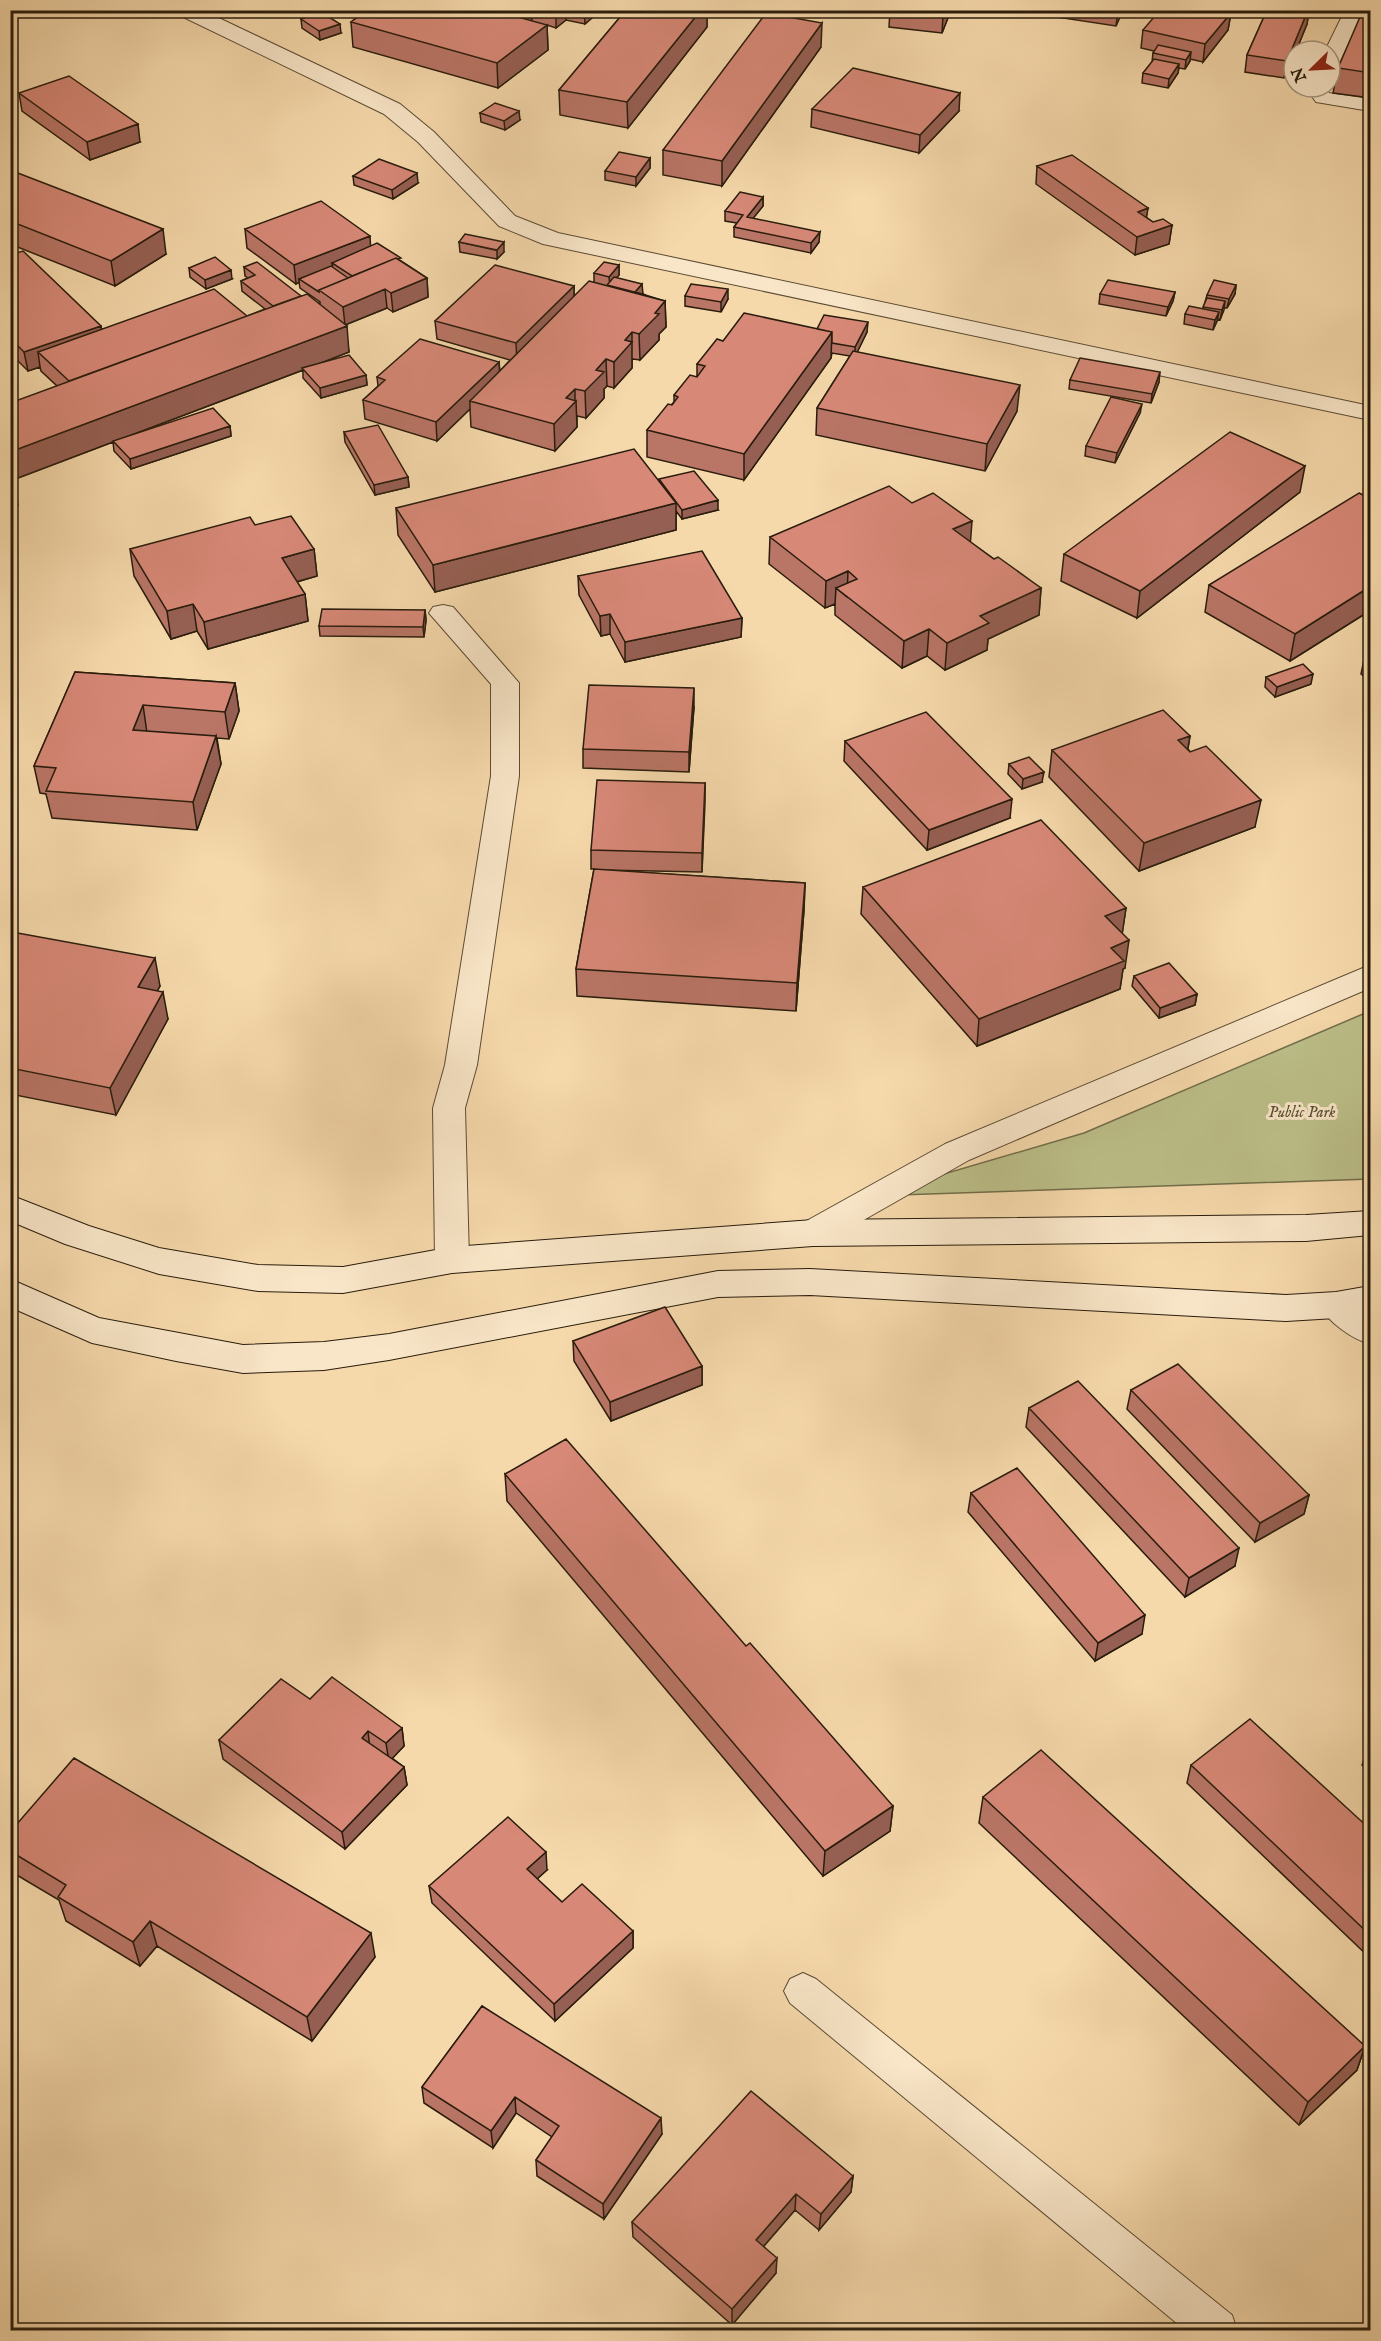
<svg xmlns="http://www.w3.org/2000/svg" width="1381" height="2341" viewBox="0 0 1381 2341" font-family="'IM FELL English',serif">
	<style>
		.green { fill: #bcbf89; stroke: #726e4a; stroke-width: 1.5 }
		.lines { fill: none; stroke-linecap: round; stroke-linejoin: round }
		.lane-casing { stroke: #5c4b34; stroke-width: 2 }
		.street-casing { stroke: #5c4b34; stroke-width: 2 }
		.secondary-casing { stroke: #291c0c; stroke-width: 2 }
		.lane { fill: #f9e6c8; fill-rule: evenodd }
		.street { fill: #f9e6c8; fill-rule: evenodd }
		.secondary { fill: #f9e6c8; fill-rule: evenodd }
		.wall { fill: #b97566; stroke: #291c0c; stroke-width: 1.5 }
		.shaded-wall { fill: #965f53; stroke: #291c0c; stroke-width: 1.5 }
		.building { fill: #d78877; stroke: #291c0c; stroke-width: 1.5 }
		.labels { text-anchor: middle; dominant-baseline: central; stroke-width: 6; stroke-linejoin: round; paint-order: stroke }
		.park-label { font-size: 16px; font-style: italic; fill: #554d32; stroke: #f9e6c8 }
	</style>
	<rect width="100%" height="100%" fill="#f6d9ab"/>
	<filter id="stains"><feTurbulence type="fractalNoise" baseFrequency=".00333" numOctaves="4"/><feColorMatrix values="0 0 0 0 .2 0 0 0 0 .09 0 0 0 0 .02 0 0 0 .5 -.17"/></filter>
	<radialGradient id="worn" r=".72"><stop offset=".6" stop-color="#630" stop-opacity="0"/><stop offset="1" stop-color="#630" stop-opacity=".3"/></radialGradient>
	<path class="green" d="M1370,1011v168l-501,17 215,-63z"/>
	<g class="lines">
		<defs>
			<path id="lane" d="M1345,10h19l-24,51 -3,4 -7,2v-16h-5z
				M1305,87h20l4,6 41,6v12l-54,-9z
				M803,1973l13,6 416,336 5,15h-52l-395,-327 -6,-12 6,-12z"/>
			<path id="street" d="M174,10h28l198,94 34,28 81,84 43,17 812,173v14l-827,-176 -44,-18 -81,-84 -34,-28 -207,-100z
				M443,605l10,2 66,76v93l-42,289 -12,43 4,152 -5,9 -12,4 -12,-4 -5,-9 -2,-152 12,-43 46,-289v-92l-62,-71 4,-6z
				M1370,965v23l-401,172 -144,82 -12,4 -12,-4 -5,-9 5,-9 144,-80z
				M1336,1292l12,4 22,17v31c-18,-5 -42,-22 -51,-39l5,-9z"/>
			<path id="secondary" d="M10,1195l79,31 70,22 99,17 85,2 109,-20 361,-27 493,-5 64,-4v24l-64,6 -493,5 -361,27 -109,20 -85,-2 -99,-17 -94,-30 -55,-23z
				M810,1269l476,26 50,-3 34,-6v26l-34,6 -50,3 -476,-26 -92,2 -329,63 -65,10 -81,3 -67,-12 -84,-18 -82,-36v-28l89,39 144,27 81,-3 65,-8 329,-63z"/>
		</defs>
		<use href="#lane" class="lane-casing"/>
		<use href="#street" class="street-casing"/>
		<use href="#secondary" class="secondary-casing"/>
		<use href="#lane" class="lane"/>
		<use href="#street" class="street"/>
		<use href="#secondary" class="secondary"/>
	</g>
	<path class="wall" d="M367,10h234l-16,14 -19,-4 -10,8 -9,-3 1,25 -50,38 -145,-41 -2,-25z
		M626,10h81v17l-79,101 -68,-13 -1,-25z
		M890,10h61l-9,23 -53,-6z
		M1044,10h79l-7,16 -73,-11z
		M1267,10h60l-1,4 -17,-3 -2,13 -11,27h-2v5l-10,22 -39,-6 2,-17z
		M1371,10v88l-38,-5 5,-25z
		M1231,13l-3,17 -25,32 -13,-3v2l-5,8 -6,-1 -1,5 -10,15 -26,-5 1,-10 9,-11 1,-9 1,-2 -13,-3 2,-18z
		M301,19l40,14 -21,7 -18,-12z
		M821,47l-99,139 -59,-11v-25z
		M19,93l121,49 -50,18 -68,-49z
		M812,109l147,2 -40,42 -108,-26z
		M480,113l40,7 -15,10 -24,-8z
		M650,158v10l-14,18 -31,-6v-9z
		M1037,166l111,42 -2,9 7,5 19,3 -3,19 -34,11 -99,-71z
		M10,170l156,84 -51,32 -105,-42z
		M353,176l65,7 -25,16 -39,-14z
		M763,197v9l-10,12 66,24 -8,11 -77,-16v-10l3,-4 -12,-2v-10z
		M245,229l126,17 30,15 26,17 1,19 -35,15 -6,-4 -42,17 4,27 -29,11 46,12 1,10 -46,13 -18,-20v-8l-166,63 93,-7 1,10 -100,33 -17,-18 -1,-9 -103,39 47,-95 -16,-15 -1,-4 -12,4 -18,-18v-98l92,74 145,-13 18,-7 -23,-18 -1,-10 7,-3 -3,-2 -1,-9 57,29 19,8v-2l-20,-14 -1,-6 -3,2 -49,-36z
		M459,242l45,10 -7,7 -37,-7z
		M619,265v10l-3,3 26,16 23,7 1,26 -7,7v6l-19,20 -7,-1 -1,1v8l-18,20 -7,-2 -3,3v9l-18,20 -9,-2v11l-22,24 -84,-24 -1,-18 -33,32 -72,-22 -2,-19 15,-14 -1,-9 122,-15 1,9 10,-11 -73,-21 -2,-18 139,-35v10l20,-14v-9z
		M189,268l43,11 -26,10 -16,-12z
		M1236,285l-1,9 -8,14h-3l-4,12 -2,-1 -5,11 -29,-6 1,-10 18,-5 4,-14z
		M1175,292l-2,9 -7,15 -67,-12 1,-10z
		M685,296l43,3 -7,13 -36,-6z
		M817,329l50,3 -10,20 160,59 -32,60 -169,-36 1,-27 33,-52 -18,-3 -1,5 -87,122 -97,-23v-27l27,-28v-7l23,-19v-12l26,-23z
		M1070,380l89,2 -8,21 -82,-14z
		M1140,413l-25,50 -30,-7 1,-10z
		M344,432l64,45 1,10 -34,8 -30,-53z
		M659,481l59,29 -36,9 -6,-8v19l-241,62 -37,-57 -2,-27z
		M1300,492l-163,126 -76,-37 3,-27z
		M1371,499v111l-81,51 -85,-49 4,-27z
		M912,503l58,39 24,17 47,29 -2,27 -51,24 -1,11 -42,20 -18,-14 -25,12 -67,-53v-11l-10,4 -56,-44 1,-27z
		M255,525l59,24 3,27 -20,6 8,12 3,27 -100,28 -11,-18 -26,8 -37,-63 -4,-27z
		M578,576l164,42 -1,19 -116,25 -15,-28 -9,2 -22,-41z
		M425,610l1,10 -2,17 -104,-1 -1,-10z
		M1371,653v29l-10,-8 4,-19z
		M75,672l160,11 4,28 -10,28 -12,-1 4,26 -24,66 -145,-12 -6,-24 -6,-1 -6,-27z
		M1266,677l45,7 -36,13 -10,-10z
		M694,707l-5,65 -106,-4v-19z
		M1190,736l-2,13 67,78 -116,44 -90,-94 3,-27z
		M845,741l165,77 -83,32 -83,-89z
		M1371,751v27l-6,-4z
		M1009,764l33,18 -20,7 -14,-15z
		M705,783l-3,89 -100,-2 203,13 -1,27 -8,101 -219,-15 -1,-27 18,-100h-3v-19z
		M863,887l263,21 -4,26 3,34 -2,1 -3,20 -143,57 -116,-132z
		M10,935l150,51 -3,5 11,28 -52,96 -106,-21z
		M1134,976l63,18 -2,11 -36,13 -27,-32z
		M573,1341l129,25v19l-91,36 -37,-60z
		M1131,1390l178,105 -5,19 -49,28 -128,-133z
		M1029,1408l206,158 -50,31 -159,-170z
		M505,1474l388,332 -3,25 -67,45 -316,-375z
		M971,1493l171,141 -47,27 -127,-149z
		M402,1728l2,18 -12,12 12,9 3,18 -62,64 -122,-90 -4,-19z
		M1371,1740v33l-9,-8z
		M1191,1765l180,65v129l-184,-176z
		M983,1797l382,249 -8,24 -58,55 -320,-302z
		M10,1832l365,125 -63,84 -155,-95 -17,20 -74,-45 -7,-21 -49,-29z
		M547,1870l-10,9 25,23 71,29v17l-78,73 -123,-118 -3,-17z
		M482,2006l180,128 -58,85 -67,-43 -1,-16 16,-23 -36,-24 -23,35 -69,-45 -2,-16z
		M853,2176l-2,16 -32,38 -24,-20 -31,36 12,27 -44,52 -99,-88 -1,-15z"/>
	<path class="shaded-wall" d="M124,10h8l-7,4z
		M524,10h7l1,11 -7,6z
		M556,10h10v10l-10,8z
		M584,10h17l-16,14z
		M701,10h6v17l-79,101 -1,-26z
		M945,10h6l-9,23 1,-17z
		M1118,10h5l-7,16z
		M1308,10h1l-2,14 -11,27h-2v5l-10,22 3,-17z
		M1231,13l-3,17 -25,32 2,-18z
		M822,23l-1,24 -99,139v-25z
		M340,24l1,9 -21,7 -1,-9z
		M547,25l1,25 -50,38 -1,-25z
		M1191,52l-1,9 -5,8 1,-9z
		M1179,64l-1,9 -10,15 1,-9z
		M960,93l-1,18 -40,42 1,-18z
		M519,111l1,9 -15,10 -1,-9z
		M138,124l2,18 -50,18 -3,-18z
		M650,158v10l-14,18v-9z
		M417,173l1,10 -25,16 -1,-9z
		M763,197v9l-16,20v-9z
		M1148,208l-3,19 -7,-15z
		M1172,225l-3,19 -34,11 2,-18z
		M163,229l3,25 -51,32 -4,-25z
		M820,232l-1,10 -8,11v-10z
		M370,236l1,18 -39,9 1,6 -34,10v3l-3,2 -2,-19z
		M504,242v10l-7,7v-9z
		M619,265v10l-9,11 -1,-9z
		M231,270l1,9 -26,10 -1,-9z
		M427,278l1,19 -35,15 -2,-19z
		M642,284l1,10 -8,8v-10z
		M1236,285l-1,9 -8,14 2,-9z
		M574,286v19l-57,57 -1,-19z
		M385,289l2,19 -42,17 -2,-18z
		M728,289v10l-7,13v-10z
		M1175,292l-2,9 -7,15 2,-9z
		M665,301l1,26 -7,7v6l-19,20 -1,-26 16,-21z
		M1225,301l-1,9 -4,10 2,-10z
		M1219,312l-2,9 -4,9 2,-10z
		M868,322l-1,10 -12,25v-10z
		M101,326l3,19 -66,7 2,15 -12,4 -4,-19z
		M347,326l2,26 -46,18 -1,-2 1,2 -293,111v-29z
		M632,332v36l-18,20v-26l11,-22z
		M832,332l-1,26 -87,122v-26z
		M606,359l1,27 -3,3v9l-18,20 -1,-27 11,-21z
		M499,362l1,19 -30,20v8l-33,32 -1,-19z
		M1160,372l-1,10 -8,21 1,-9z
		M366,375l1,10 -46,13 -1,-10z
		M1020,385l-3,26 -32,60 2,-27z
		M575,389v13l1,-1 1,26 -22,24 -1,-27 12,-26z
		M1142,404l-2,9 -25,50 2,-10z
		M230,426l1,10 -100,33 -1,-10z
		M1305,466l-5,26 -163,126 3,-27z
		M408,477l1,10 -34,8 -1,-10z
		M16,496l2,9 -8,3v-11z
		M718,500v10l-36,9v-9z
		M676,503v27l-241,62 -2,-27z
		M972,521l-2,27 -17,-19z
		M314,549l3,27 -32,9 -3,-27z
		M848,571l-1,26 -11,-9 -1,16 -10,4 1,-27z
		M1371,586v24l-81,51 5,-27z
		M1041,588l-2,27 -51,24 -1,11 -42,20 2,-27 33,-27z
		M305,594l3,27 -100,28 -4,-27z
		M193,604l4,27 -26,8 -4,-28z
		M425,610l1,10 -2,17 -1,-10z
		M610,614v20l-9,2 -1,-20z
		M742,618l-1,19 -116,25v-20z
		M929,629l-2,27 -25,12 2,-27z
		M1313,674l-2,10 -36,13 2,-10z
		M235,683l4,28 -10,28 -4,-27z
		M694,688v19l-5,65v-20z
		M143,705l4,28 -14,-3z
		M216,736l5,28 -24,66 -4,-28z
		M1190,736l-5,28 -7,-24z
		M1044,772l-2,10 -20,7 1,-10z
		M705,783v20l-3,69v-19z
		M1012,799l-2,19 -83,32 2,-20z
		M1261,800l-6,27 -116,44 5,-28z
		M805,883l-1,27 -8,101 1,-28z
		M1126,908l-4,27 -17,-19z
		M1129,940l-4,28 -2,1 -3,20 -143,57 2,-27 132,-71z
		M155,958l5,28 -16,29 -6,-28z
		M163,992l5,27 -52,96 -6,-27z
		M1197,994l-2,11 -36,13 1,-10z
		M702,1366v19l-91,36 -1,-19z
		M1309,1495l-5,19 -49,28 5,-19z
		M1239,1548l-4,18 -50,31 4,-19z
		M1145,1615l-3,19 -47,27 3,-18z
		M402,1728l2,18 -15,16 -3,-19z
		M368,1731l2,19 -8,-12z
		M404,1767l3,18 -62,64 -3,-17z
		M893,1806l-3,25 -67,45 2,-25z
		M546,1852l1,18 -19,17 -1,-18z
		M150,1921l7,25 -17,20 -7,-24z
		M633,1931v17l-78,73 -1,-17z
		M371,1933l4,24 -63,84 -5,-24z
		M1365,2046l-8,24 -58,55 9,-23z
		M515,2097l1,16 -23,35 -2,-17z
		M661,2118l1,16 -58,85 -1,-15z
		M853,2176l-2,16 -32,38 2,-16z
		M796,2194l-1,16 -39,45v-15z
		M777,2258l-1,15 -44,52v-16z"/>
	<path class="building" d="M367,10h126l54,15 -50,38 -146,-41z
		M626,10h75l-74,92 -68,-12z
		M895,10h50l-2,6z
		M1160,10h60l11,3 -26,31 -62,-14z
		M1267,10h41l-21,51 -40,-6z
		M1363,10h8v63l-33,-5z
		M321,12l19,12 -21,7 -18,-12z
		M766,13l56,10 -100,138 -59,-11z
		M1158,45l33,7 -5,8 -33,-7z
		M1154,59l25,5 -10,15 -26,-6z
		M853,68l107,25 -40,42 -108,-26z
		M69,76l69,48 -51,18 -68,-49z
		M495,103l24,8 -15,10 -24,-8z
		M619,152l31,6 -14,19 -31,-6z
		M1072,155l76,53 -10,4 15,10 10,-3 9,6 -35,12 -100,-71z
		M379,159l38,14 -25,17 -39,-14z
		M10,170l153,59 -52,32 -101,-40z
		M740,192l23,5 -16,20 73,15 -9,11 -77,-16 9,-12 -18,-4z
		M321,201l49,35 -76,29 -49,-36z
		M465,234l39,8 -7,8 -38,-8z
		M377,243l24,15 -3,1 -2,-1 -44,18 -20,-13z
		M23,251l78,75 -77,26 -14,-14v-83z
		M215,257l16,13 -26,10 -16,-12z
		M396,258l31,20 -36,15 -6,-4 -42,18 -24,-17z
		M257,262l44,34 -28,10 -32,-25 14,-6 -11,-8z
		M604,262l15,3 -10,12 -15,-4z
		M495,265l79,21 -58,57 -81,-22z
		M331,266l17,12 -29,12v2l-20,-13z
		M614,277l28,7 -7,8 11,3 -39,-10z
		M1108,280l67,12 -7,15 -68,-13z
		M1214,280l22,5 -7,14 -22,-4z
		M589,281l76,20 -10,12 4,1 -20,20 -7,-2 -7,8 7,2 -18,20 -8,-3 -10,11 8,2 -19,19 -10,-2 -9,9 10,3 -22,23 -84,-23z
		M691,284l37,5 -7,13 -36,-6z
		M214,289l33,27 -178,65 -31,-29z
		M307,294l40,32 -337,126v-49z
		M1207,298l18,3 -3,9 -19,-3z
		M1189,306l30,6 -4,8 -30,-6z
		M744,313l88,19 -88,122 -97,-24 21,-26 4,1 6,-8 -4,-2 16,-20 7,2 8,-11 -8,-2 20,-25 6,2z
		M824,315l44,7 -13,25 -23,-4v-11l-15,-3z
		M420,339l79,23 -63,60 -73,-22 22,-20 -8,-3z
		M853,351l167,34 -33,59 -170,-36z
		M349,355l17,20 -46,13 -18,-20z
		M1080,358l80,14 -8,22 -82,-14z
		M1111,397l31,7 -25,49 -31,-7z
		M213,408l17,18 -100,33 -17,-18z
		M378,425l30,52 -34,8 -30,-53z
		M1230,432l75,34 -165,125 -76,-37z
		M634,449l42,54 -243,62 -37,-57z
		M694,471l24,29 -36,10 -23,-31z
		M889,486l23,17 21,-10 39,28 -19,8 41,30 4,-2 43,31 -61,28 9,7 -42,20 -18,-14 -25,12 -68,-53 21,-9 -9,-8 -22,10 -56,-44z
		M10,489l6,7 -6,1z
		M1359,493l12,6v87l-76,48 -86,-49z
		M291,516l23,33 -32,9 23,36 -101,28 -11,-18 -26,7 -37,-62 120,-32 5,8z
		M702,551l40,67 -117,24 -15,-28 -10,2 -22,-40z
		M322,609l103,1 -2,17 -104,-1z
		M1371,653v6l-6,-4z
		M1303,664l10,10 -36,13 -11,-10z
		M75,672l160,11 -10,29 -82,-7 -10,25 83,6 -23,66 -147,-11 10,-23 -22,-2z
		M589,685l105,3 -5,64 -106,-3z
		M1163,710l27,26 -12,4 12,12 16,-6 55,54 -117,43 -92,-93z
		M926,712l86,87 -83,31 -84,-89z
		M1029,757l15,15 -21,7 -14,-15z
		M597,780l108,3 -3,70 -111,-3z
		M1041,820l85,88 -21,8 24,24 -18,8 13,13 -145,58 -116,-132z
		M594,869l211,14 -8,100 -221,-14z
		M12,932l143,26 -17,29 25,5 -53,96 -100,-20v-133z
		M1169,963l28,31 -37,14 -26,-32z
		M665,1307l37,59 -92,36 -37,-61z
		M1178,1364l131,131 -49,28 -129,-133z
		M1078,1381l161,167 -50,30 -160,-170z
		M566,1439l180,207 4,-3 143,163 -68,45 -320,-377z
		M1017,1468l128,147 -47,28 -127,-150z
		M332,1677l70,51 -16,15 -18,-12 -6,7 42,29 -62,65 -123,-92 62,-61 29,20z
		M1250,1719l121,111v106l-180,-171z
		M1041,1750l324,296 -57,56 -325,-305z
		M74,1758l297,175 -64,84 -157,-96 -17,21 -75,-45 8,-12 -56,-34v-19z
		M508,1817l38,35 -19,17 35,33 20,-18 51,47 -79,73 -125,-118z
		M482,2006l179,112 -58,86 -67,-44 23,-34 -44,-29 -24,34 -69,-44z
		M751,2091l102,85 -32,38 -25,-20 -40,46 21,18 -45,51 -100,-87z"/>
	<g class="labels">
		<g class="park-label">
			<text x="1302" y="1113">Public Park</text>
		</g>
	</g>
	<rect width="1381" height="2341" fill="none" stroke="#f6d9ab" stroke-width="36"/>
	<rect x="12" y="12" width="1357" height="2317" fill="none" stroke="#291c0c" stroke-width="3"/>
	<rect x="18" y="18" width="1345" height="2305" fill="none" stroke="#291c0c" stroke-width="1.5"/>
	<g transform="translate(1312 69) rotate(246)"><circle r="28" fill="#f9e6c8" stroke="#a6957d" stroke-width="1.5"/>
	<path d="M0-4.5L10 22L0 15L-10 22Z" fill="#8f2418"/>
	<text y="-9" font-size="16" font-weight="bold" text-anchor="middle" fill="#291c0c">N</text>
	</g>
	<rect width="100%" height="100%" filter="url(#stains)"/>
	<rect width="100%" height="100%" fill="url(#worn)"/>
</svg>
